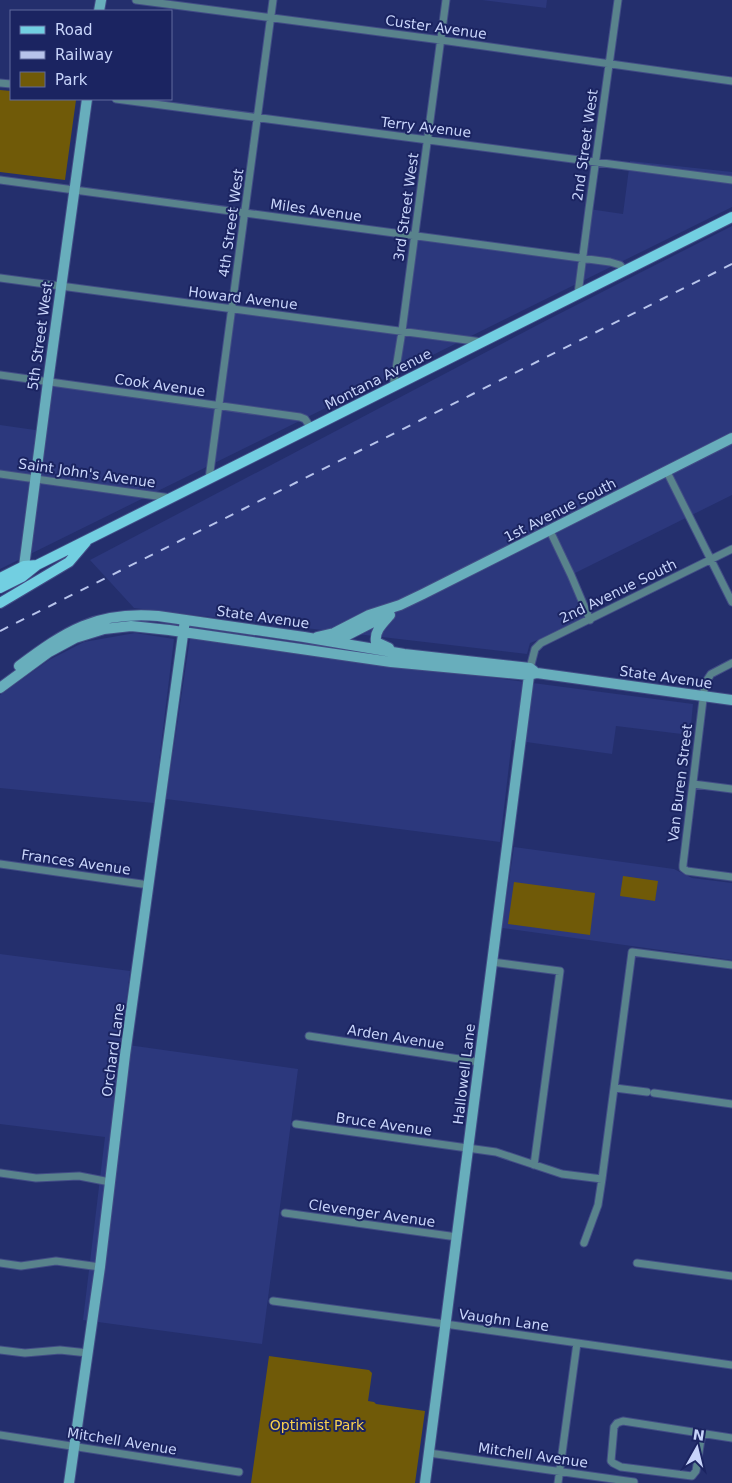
<svg xmlns="http://www.w3.org/2000/svg" width="732" height="1483" viewBox="0 0 732 1483" font-family="'DejaVu Sans',sans-serif">
	<style>
		.built { fill: #2c387d }
		.green { fill: #705a08 }
		.lines { fill: none; stroke-linecap: round; stroke-linejoin: round }
		.street-casing { stroke: #424d86; stroke-width: 9 }
		.secondary-casing { stroke: #424d86; stroke-width: 12 }
		.primary-casing { stroke: #424d86; stroke-width: 12 }
		.street { stroke: #59838c; stroke-width: 7 }
		.secondary { stroke: #68aebc; stroke-width: 10 }
		.primary { stroke: #72cfe1; stroke-width: 10 }
		.rail { stroke: #b7c3eb; stroke-width: 2; stroke-dasharray: 9 9; stroke-linecap: butt }
		.labels { text-anchor: middle; dominant-baseline: central; stroke-width: 4; stroke-linejoin: round; paint-order: stroke }
		.street-label { font-size: 14px; fill: #c8d4fa; stroke: #1b2461 }
		.park-label { font-size: 14px; fill: #f8d04e; stroke: #1b2461 }
	</style>
	<rect width="100%" height="100%" fill="#242f6d"/>
	<path class="built" d="M482,0h65l-1,8z
		M630,161l102,11v35l-732,362v-144l42,6 6,-49 171,23 13,-96 170,22 13,-95 167,22 7,-49 34,5z
		M732,226v269l-161,80 19,45 -60,23 -3,11 -393,-46 -44,-48 459,-241z
		M135,633l39,6 -20,164 -154,-15v-93l49,-35 35,-18z
		M190,638l503,66 -3,31 -74,-9 -4,28 -100,-14 -12,102 -334,-43z
		M514,847l160,22 18,9 40,5v77l-230,-32z
		M0,954l130,17 -9,73 177,25 -36,275 -179,-24 22,-183 -105,-13z"/>
	<path class="green" d="M0,90l11,1v8l65,1 -11,80 -65,-8z
		M623,876l35,5 -3,20 -35,-5z
		M514,882l81,11 -5,42 -82,-11z
		M269,1356l100,14 3,3 -4,28 6,1 2,2 49,7 -10,72h-164z"/>
	<g class="lines">
		<defs>
			<path id="street" d="M136,0l305,40 291,41
				M0,83l11,1
				M116,99l616,81
				M0,180l610,82 10,3 5,6
				M0,278l482,64
				M578,294l11,-85 29,-209
				M0,375l300,42 5,2 6,9
				M393,387l9,-56 44,-331
				M667,472l65,130
				M0,474l171,24
				M209,479l64,-479
				M550,531l21,44 19,45
				M732,663l-21,11 -6,9 -22,182v3l4,3 45,6
				M530,668l5,-19 6,-6 191,-94
				M693,784l39,5
				M0,864l149,21
				M492,962l68,9 -26,194
				M309,1036l170,26
				M615,1088l32,4
				M654,1093l78,11
				M296,1124l200,28 66,22 40,5
				M0,1173l36,5 43,-2 31,6
				M285,1213l172,24
				M584,1243l14,-38 4,-26 30,-227 100,13
				M0,1263l21,3 35,-5 44,6
				M637,1263l95,13
				M273,1301l172,23 287,41
				M0,1350l25,3 35,-3 28,3
				M702,1433l-6,38 -4,5 -71,-9 -8,-4 -2,-2 3,-34 3,-4 6,-2 109,17
				M0,1435l239,37
				M429,1453l205,29
				M558,1483l19,-140"/>
			<path id="secondary" d="M99,11l2,-11
				M23,574l25,-192 39,-283
				M317,637l17,-4 35,-18 31,-10 23,-11 309,-156
				M334,642l43,-22 12,-8
				M389,648l-13,-6c-2,-11 7,-19 14,-27
				M19,666c47,-35 77,-55 139,-50l146,21 100,17 126,14 4,3
				M0,688l49,-36 26,-14 29,-9 27,-3 38,4 222,32 138,13 8,-2 195,27
				M69,1483l31,-216 25,-212 60,-435
				M425,1483l105,-815"/>
			<path id="primary" d="M0,578l24,-12 13,-1
				M0,588l22,-11 15,-12 695,-348
				M0,603l69,-41 17,-20"/>
		</defs>
		<use href="#street" class="street-casing"/>
		<use href="#secondary" class="secondary-casing"/>
		<use href="#primary" class="primary-casing"/>
		<use href="#street" class="street"/>
		<use href="#secondary" class="secondary"/>
		<use href="#primary" class="primary"/>
		<path class="rail" d="M0,631l732,-367"/>
	</g>
	<g class="labels">
		<g class="street-label">
			<text transform="translate(436 27) rotate(8)">Custer Avenue</text>
			<text transform="translate(426 127) rotate(7)">Terry Avenue</text>
			<text transform="translate(585 145) rotate(-82)">2nd Street West</text>
			<text transform="translate(406 207) rotate(-82)">3rd Street West</text>
			<text transform="translate(316 210) rotate(8)">Miles Avenue</text>
			<text transform="translate(231 223) rotate(-82)">4th Street West</text>
			<text transform="translate(243 298) rotate(7)">Howard Avenue</text>
			<text transform="translate(40 336) rotate(-82)">5th Street West</text>
			<text transform="translate(378 379) rotate(-27)">Montana Avenue</text>
			<text transform="translate(160 385) rotate(8)">Cook Avenue</text>
			<text transform="translate(87 473) rotate(8)">Saint John's Avenue</text>
			<text transform="translate(560 510) rotate(-27)">1st Avenue South</text>
			<text transform="translate(618 591) rotate(-26)">2nd Avenue South</text>
			<text transform="translate(263 617) rotate(8)">State Avenue</text>
			<text transform="translate(666 677) rotate(8)">State Avenue</text>
			<text transform="translate(680 783) rotate(-83)">Van Buren Street</text>
			<text transform="translate(76 862) rotate(8)">Frances Avenue</text>
			<text transform="translate(396 1037) rotate(9)">Arden Avenue</text>
			<text transform="translate(113 1050) rotate(-82)">Orchard Lane</text>
			<text transform="translate(464 1074) rotate(-83)">Hallowell Lane</text>
			<text transform="translate(384 1124) rotate(8)">Bruce Avenue</text>
			<text transform="translate(372 1213) rotate(8)">Clevenger Avenue</text>
			<text transform="translate(504 1320) rotate(8)">Vaughn Lane</text>
			<text transform="translate(122 1441) rotate(9)">Mitchell Avenue</text>
			<text transform="translate(533 1455) rotate(8)">Mitchell Avenue</text>
		</g>
		<g class="park-label">
			<text x="317" y="1425">Optimist Park</text>
		</g>
	</g>
	<rect x="10" y="10" width="162" height="90" fill="#1b2461" stroke="#606a9e"/>
	<rect x="20" y="26" width="25" height="8" fill="#72cfe1" stroke="#606a9e"/>
	<text x="55" y="35" font-size="15" fill="#c8d4fa">Road</text>
	<rect x="20" y="51" width="25" height="8" fill="#b7c3eb" stroke="#606a9e"/>
	<text x="55" y="60" font-size="15" fill="#c8d4fa">Railway</text>
	<rect x="20" y="72" width="25" height="15" fill="#705a08" stroke="#606a9e"/>
	<text x="55" y="85" font-size="15" fill="#c8d4fa">Park</text>
	<g transform="translate(697 1448) rotate(8)" stroke="#1b2461" stroke-width="4" paint-order="stroke">
	<path d="M0-4L9 19L0 12L-9 19Z" fill="#c8d4fa"/>
	<text y="-8" font-size="14" font-weight="bold" text-anchor="middle" fill="#c8d4fa">N</text>
	</g>
</svg>
